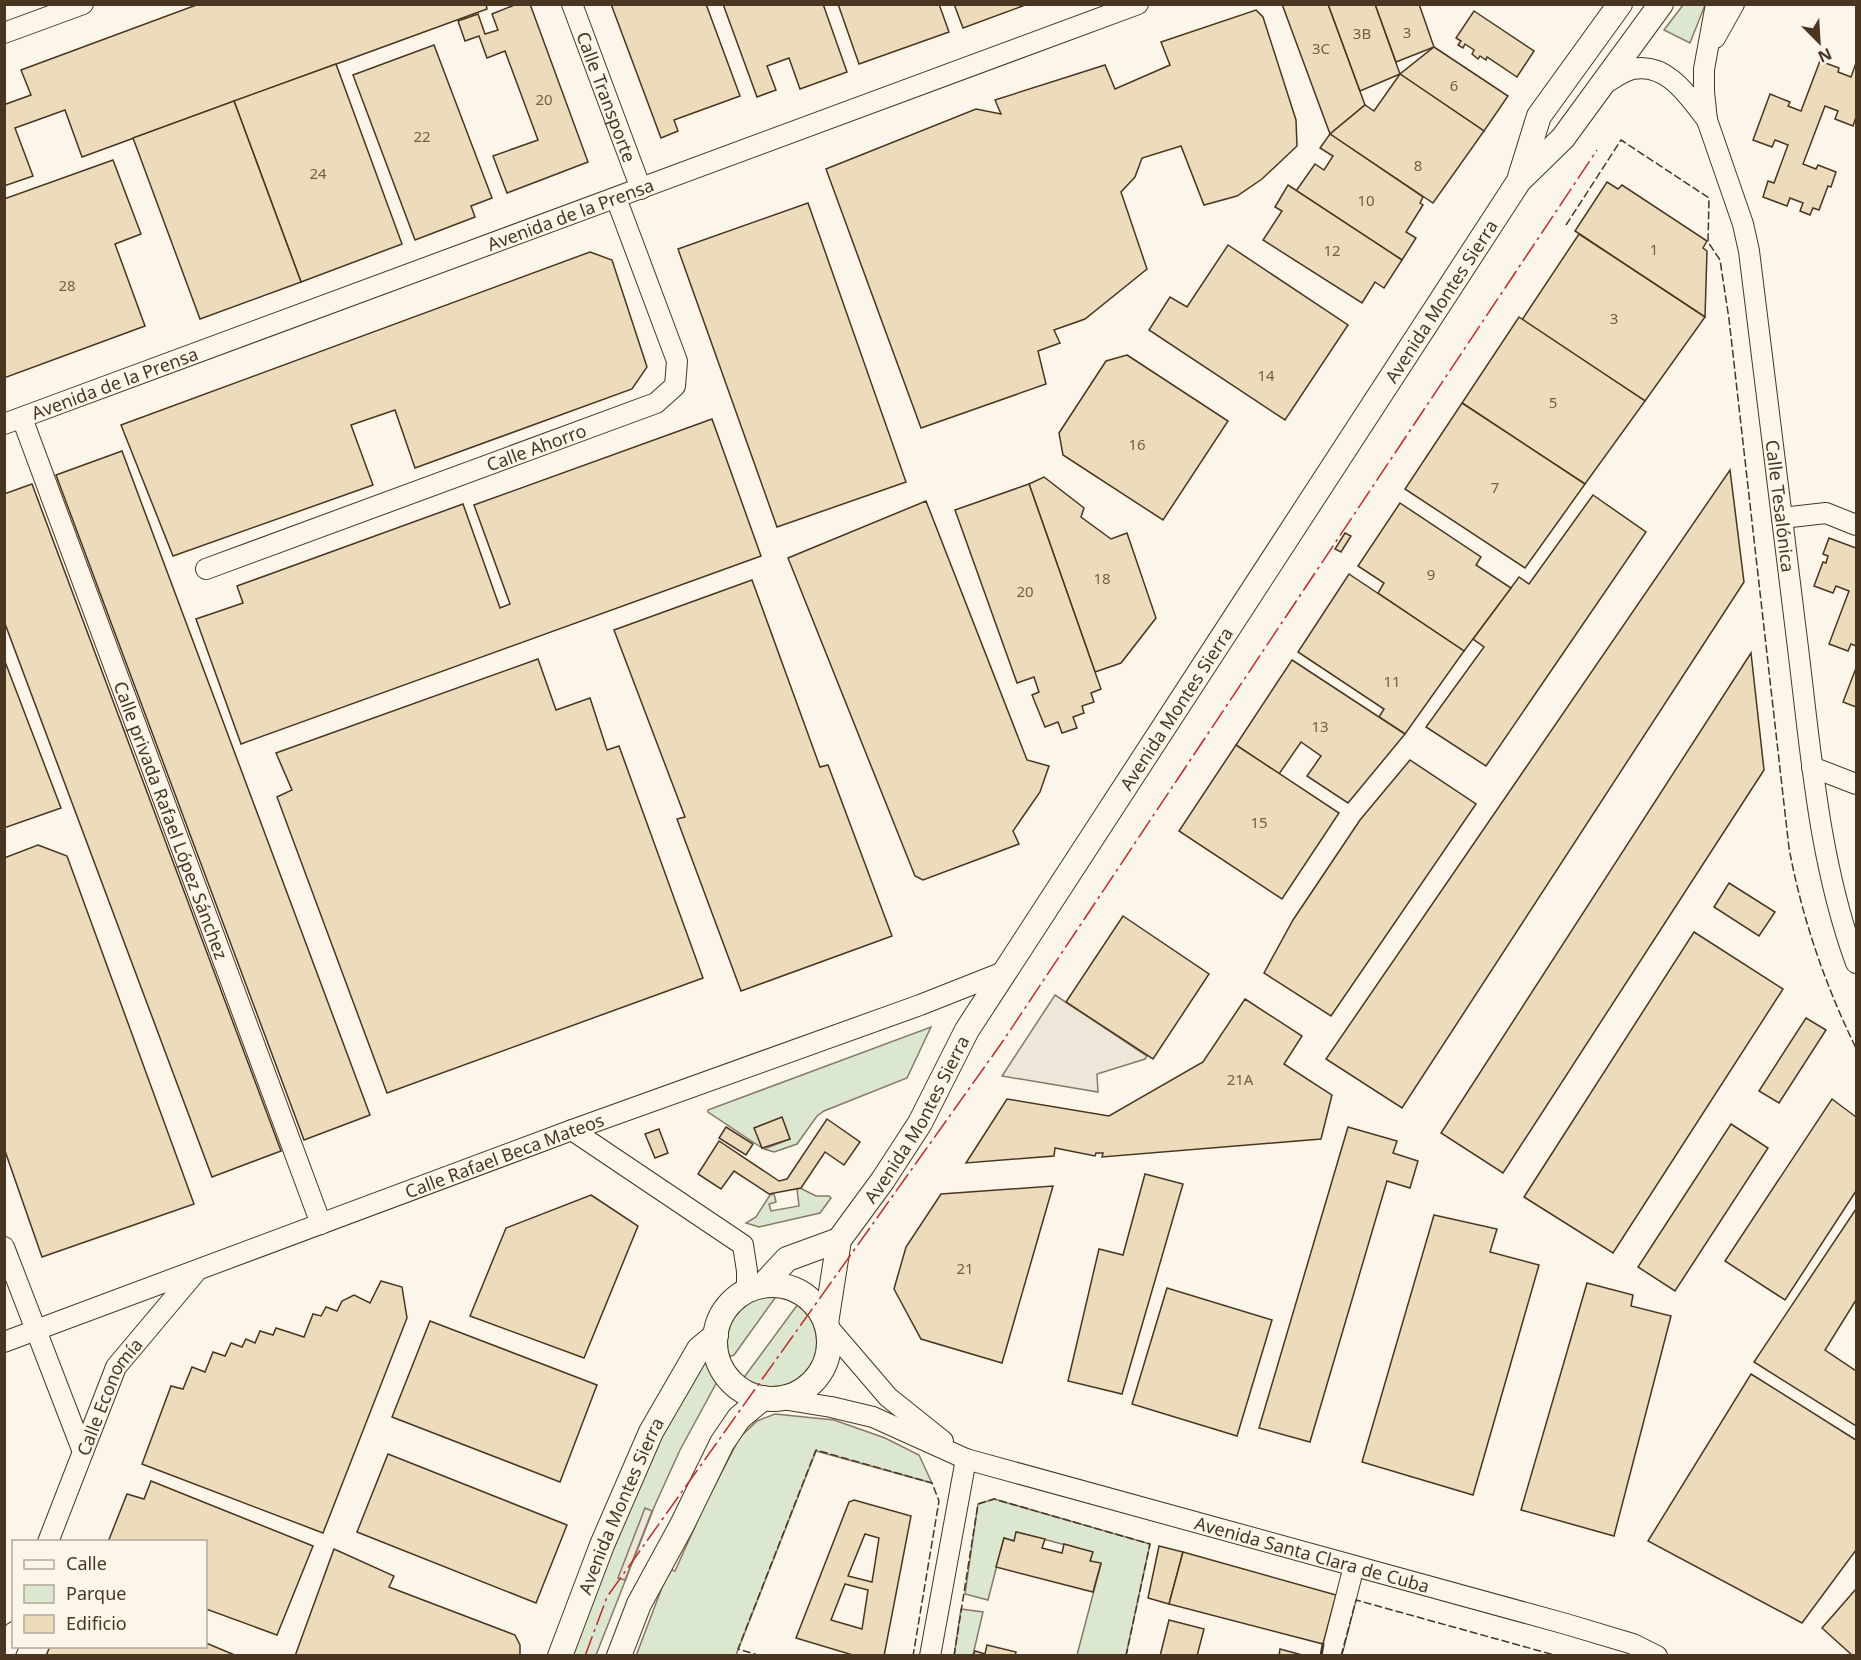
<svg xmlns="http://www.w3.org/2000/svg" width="1861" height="1660" viewBox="0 0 1861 1660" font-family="'Noto Sans',sans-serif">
<rect width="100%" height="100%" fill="#fbf6e9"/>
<!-- green -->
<g fill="#dce7d0" stroke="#887966" stroke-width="1.5">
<polygon points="1683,5 1705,5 1690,43 1664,30"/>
<polygon points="931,1027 907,1078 824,1111 817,1116 797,1144 774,1152 764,1149 790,1139 782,1118 755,1128 762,1148 708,1112 708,1110"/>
<polygon points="800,1188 816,1196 829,1196 831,1198 820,1213 759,1227 746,1223 756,1217 770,1195 774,1194 776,1202 769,1204 771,1211 799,1206 797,1189"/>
<path d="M773,1295L775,1298L734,1355L728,1357C723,1322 736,1299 773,1295Z"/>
<path d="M798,1304C846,1334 802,1412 745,1379V1376Z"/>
<polygon points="707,1357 718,1380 680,1450 655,1505 596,1655 568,1656 640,1473"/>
<polygon points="775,1414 834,1420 885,1438 919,1455 932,1483 816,1451 736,1655 636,1656 669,1569 675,1571 706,1502 740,1437 757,1421"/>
<polygon points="994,1499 1150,1544 1126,1655 1077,1655 1101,1564 1090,1561 1092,1552 1017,1532 1014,1541 1004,1538 988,1600 965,1594 978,1504"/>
<polygon points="961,1609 983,1612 973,1655 954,1656"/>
</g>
<!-- parking -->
<g fill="#ede7d9" stroke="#887966" stroke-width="1.5">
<polygon points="1055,995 1147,1056 1145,1059 1097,1074 1098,1092 1002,1076"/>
<polygon points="645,1508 652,1511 625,1580 618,1578"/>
</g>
<!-- building -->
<g fill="#ecdcbc" stroke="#4a3520" stroke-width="1.5" fill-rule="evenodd">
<polygon points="199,4 486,4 487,9 82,157 65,110 15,128 33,176 4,186 4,100 6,104 31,95 21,70"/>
<polygon points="517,4 530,4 588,162 507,193 493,156 538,140 505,51 487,58 479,36 465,41 458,21 478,14 485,34 498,30 492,14"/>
<polygon points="611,4 706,4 740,96 674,120 678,131 661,138"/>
<polygon points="723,4 823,4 847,72 800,89 789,58 767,66 776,90 757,97"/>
<polygon points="838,4 939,4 949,32 859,64"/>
<polygon points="954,4 1028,4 963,28"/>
<polygon points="1282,4 1328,4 1365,105 1330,134"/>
<polygon points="1328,4 1375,4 1400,74 1360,91"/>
<polygon points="1375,4 1419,4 1434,47 1396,62"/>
<polygon points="1256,10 1263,17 1296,120 1297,146 1262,179 1237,196 1204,205 1181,146 1142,158 1135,177 1121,192 1147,269 1085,319 1054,330 1060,343 1038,351 1046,384 921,428 826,169 976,109 1001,114 995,100 1105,65 1115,89 1170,65 1161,42"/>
<polygon points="1474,11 1534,51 1517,77 1487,57 1486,60 1480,56 1478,59 1472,54 1474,50 1465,44 1463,48 1458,45 1461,41 1456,38"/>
<polygon points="434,45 492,198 471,206 475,217 415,240 353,75"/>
<polygon points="1434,47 1508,96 1484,131 1400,74"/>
<polygon points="1820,61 1839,68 1838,72 1851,77 1856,63 1856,117 1853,126 1835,119 1838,111 1825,106 1803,164 1816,169 1818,165 1836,172 1831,187 1828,186 1819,210 1813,208 1810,215 1800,211 1803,203 1790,198 1787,206 1763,197 1768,181 1774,183 1788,145 1775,140 1772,147 1753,140 1770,94 1790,102 1788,106 1801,111"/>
<polygon points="336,64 402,244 301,282 234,101"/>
<polygon points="1400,74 1484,131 1433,203 1330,134 1365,105 1374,111"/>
<polygon points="234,101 301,282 200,319 133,138"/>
<polygon points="1330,134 1423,197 1420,203 1423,205 1406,232 1416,238 1402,260 1296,191 1315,164 1324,170 1333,156 1320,148"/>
<polygon points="113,160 141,234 115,244 145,326 4,378 4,199"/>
<polygon points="1607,182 1618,189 1622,185 1707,241 1703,248 1707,251 1705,317 1575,231"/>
<polygon points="1288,185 1402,260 1384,288 1375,282 1362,303 1263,240 1282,211 1275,207"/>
<polygon points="808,203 906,482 777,527 678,249"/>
<polygon points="1579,234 1705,317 1645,401 1522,320"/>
<polygon points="1228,245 1348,325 1285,420 1149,330 1170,297 1187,307"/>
<polygon points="590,252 612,260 647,367 632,389 415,468 395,410 351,425 373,485 173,556 121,425"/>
<polygon points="1519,317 1645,401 1585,484 1462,403"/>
<polygon points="1127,355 1228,421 1163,520 1063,455 1059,433 1106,361"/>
<polygon points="1462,403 1585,484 1525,568 1405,489"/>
<polygon points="712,419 761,556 241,744 196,619 243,603 237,586 463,504 500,608 510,604 474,505"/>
<polygon points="122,451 370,1115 304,1140 56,475"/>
<polygon points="1730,470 1744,582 1402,1108 1326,1059"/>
<polygon points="1044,477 1084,508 1081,517 1111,539 1127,533 1156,618 1121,663 1095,672 1029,484"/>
<polygon points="32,484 281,1151 212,1177 4,621 4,494"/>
<polygon points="1029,484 1101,689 1091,693 1094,702 1082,706 1084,713 1073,717 1077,728 1062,733 1058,722 1045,727 1032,695 1039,692 1034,677 1017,683 955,510"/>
<polygon points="1593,495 1646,532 1486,766 1426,727 1484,647 1473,639 1519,577 1529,584"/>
<polygon points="926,501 1027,760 1049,766 1040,792 1013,831 1019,844 923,880 915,876 788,558"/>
<polygon points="1400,503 1481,557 1476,565 1511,588 1464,651 1378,593 1384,583 1358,566"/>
<polygon points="1345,533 1351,536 1341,552 1335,549"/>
<polygon points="1829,538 1856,548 1856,646 1851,644 1848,651 1829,644 1849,591 1836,586 1833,593 1814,586 1823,562 1826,563 1828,556 1823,554"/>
<polygon points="1349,574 1464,651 1405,734 1379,717 1384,709 1298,652"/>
<polygon points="752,580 820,767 828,765 892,936 741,991 677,819 685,817 614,630"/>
<polygon points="1751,653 1764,770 1503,1173 1441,1133"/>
<polygon points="4,659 61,808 4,828"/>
<polygon points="538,659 556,710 590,698 607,750 619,746 703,978 387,1093 277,797 292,790 276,753"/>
<polygon points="1292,660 1405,734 1348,803 1307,776 1321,756 1301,742 1279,774 1236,745"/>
<polygon points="1856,668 1856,707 1843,702"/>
<polygon points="1236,745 1339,813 1282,899 1179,831"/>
<polygon points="1410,760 1476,804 1331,1016 1264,973 1293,920 1360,820"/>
<polygon points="38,845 67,856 194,1204 42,1257 4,1148 4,858"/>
<polygon points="1729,883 1775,912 1759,936 1714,907"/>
<polygon points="1123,916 1209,974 1153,1059 1066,1002"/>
<polygon points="1694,932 1783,989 1613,1253 1524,1197"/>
<polygon points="1245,999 1302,1036 1284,1064 1332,1095 1321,1139 1102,1157 1103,1153 1096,1153 1095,1156 1055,1148 1054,1156 966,1163 1007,1099 1109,1116 1203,1062"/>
<polygon points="1806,1018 1826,1030 1779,1103 1759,1091"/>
<polygon points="1832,1099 1856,1117 1856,1191 1785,1300 1725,1261"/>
<polygon points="782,1117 790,1139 762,1148 754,1128"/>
<polygon points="827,1119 860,1142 844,1165 825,1152 801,1188 769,1194 734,1171 721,1189 698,1174 719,1141 779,1181 787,1179"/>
<polygon points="1731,1124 1768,1148 1675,1291 1638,1267"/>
<polygon points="726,1127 753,1144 746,1155 719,1138"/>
<polygon points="1348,1127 1397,1141 1393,1153 1418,1161 1410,1188 1387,1181 1310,1442 1259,1428"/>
<polygon points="659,1129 668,1153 655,1158 645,1134"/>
<polygon points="1145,1174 1183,1184 1122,1394 1068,1381 1099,1249 1123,1255"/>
<polygon points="1053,1186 1002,1363 921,1339 894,1289 906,1247 941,1194"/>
<polygon points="591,1195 638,1226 584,1358 470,1316 506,1228"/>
<polygon points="1856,1209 1856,1300 1825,1350 1856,1371 1856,1426 1754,1362"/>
<polygon points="1434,1215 1497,1229 1490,1252 1539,1265 1473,1495 1362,1462"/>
<polygon points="381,1281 402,1287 407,1318 323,1533 142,1464 171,1386 183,1389 192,1367 205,1372 213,1352 225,1356 231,1343 242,1347 246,1339 255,1343 260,1331 273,1335 276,1328 304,1337 313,1314 321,1316 326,1307 337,1311 342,1301 354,1295 370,1303"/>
<polygon points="1587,1283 1633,1295 1631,1306 1671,1316 1614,1536 1521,1510"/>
<polygon points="1167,1288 1272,1320 1237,1436 1132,1404"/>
<polygon points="430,1321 597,1385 560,1482 392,1417"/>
<polygon points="1751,1374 1856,1440 1856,1550 1802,1623 1648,1541"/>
<polygon points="388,1454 567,1525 536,1603 357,1532"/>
<polygon points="151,1481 313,1546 277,1635 206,1609 206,1542 108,1542 127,1494 144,1499"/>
<path d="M854,1500L911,1516L884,1656H856L796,1638L849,1502ZM865,1534L879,1538L872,1582L848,1576ZM845,1584L868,1590L862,1629L831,1620Z"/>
<polygon points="1016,1532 1045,1539 1042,1548 1062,1553 1064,1544 1093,1552 1090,1561 1101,1563 1093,1592 996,1567 1004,1538 1014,1541"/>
<polygon points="1159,1546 1183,1552 1169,1604 1148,1598"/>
<polygon points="334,1549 394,1576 389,1587 515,1635 520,1645 520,1656 295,1656"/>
<polygon points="1183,1552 1336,1595 1323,1644 1169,1604"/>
<polygon points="1856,1589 1856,1656 1853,1656 1822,1628"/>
<polygon points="1169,1620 1204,1629 1197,1656 1160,1656"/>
<polygon points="206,1643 237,1656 46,1656 50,1646 206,1646"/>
<polygon points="987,1645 1016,1652 1015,1656 973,1656 975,1651 985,1654"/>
<polygon points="1280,1649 1306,1656 1279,1656"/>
</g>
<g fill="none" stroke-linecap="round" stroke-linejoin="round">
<!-- minor casing -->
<g stroke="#4a3520" stroke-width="22">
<g id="minor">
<path id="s1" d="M572,4L641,189"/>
<path id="s2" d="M1716,4L1704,69V92L1707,120L1743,224L1749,251C1765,383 1782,515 1798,648C1811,754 1819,862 1856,963"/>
<polyline points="4,33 83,4"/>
<polyline points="1715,38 1734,4"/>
<path d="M1604,84C1613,79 1623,71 1633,69C1667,62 1689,97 1707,120"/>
<path id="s3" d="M22,418L321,1224"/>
<path id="s4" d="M4,424L1138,4"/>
<polyline points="1782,518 1826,513 1856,525"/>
<path id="s5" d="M206,569L656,403L675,386L677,361L616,198"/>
<polyline points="1812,767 1856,784"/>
<polyline points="572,1130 743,1245 747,1271 747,1291"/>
<polyline points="4,1247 83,1452"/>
<polyline points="828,1327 888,1397 943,1441"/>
<path id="s6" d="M4,1342L572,1130L920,1005L1006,971"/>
<path id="s7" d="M776,1398L831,1407L873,1417L966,1459L1566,1624L1633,1644L1657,1656"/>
<path id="s8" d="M48,1542L116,1367L195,1273"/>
<polyline points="4,1655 14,1632"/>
<polyline points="930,1656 966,1459"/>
<polyline points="1331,1656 1354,1566"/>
</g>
</g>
<!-- major casing -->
<g stroke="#4a3520" stroke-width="26">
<g id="major">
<polyline points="1520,177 1539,116 1620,4"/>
<circle cx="772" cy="1342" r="57"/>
<polyline points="762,1286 787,1259 839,1240"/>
<path id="s9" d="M826,1323L839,1240L883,1180L920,1123L967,1030L1519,181L1563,138L1661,4"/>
<path id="s10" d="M560,1656L602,1545L651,1432L699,1349L716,1335"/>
<polyline points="619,1656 639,1604 682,1525 722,1443 739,1418 763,1398"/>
</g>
</g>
<!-- minor -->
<use href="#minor" stroke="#fbf6e9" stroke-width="20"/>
<!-- major -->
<use href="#major" stroke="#fbf6e9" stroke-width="24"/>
<!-- fence -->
<g stroke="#4a3520" stroke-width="1.5" stroke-dasharray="8 3" stroke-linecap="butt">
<path d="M1566,225L1621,140L1709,198L1708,242L1720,260L1729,319L1789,848C1802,918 1825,985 1856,1048"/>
<polyline points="761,1656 738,1649 816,1450 932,1483 939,1501 913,1656"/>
<polyline points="954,1656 978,1504 994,1499 1150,1544 1126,1656"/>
<polyline points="1341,1656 1356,1600 1558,1656"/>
</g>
<!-- wall -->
<polyline stroke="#4a3520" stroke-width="3" points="1321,1656 1323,1644"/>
<!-- power -->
<polyline stroke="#c62828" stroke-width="1.5" stroke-dasharray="21 4.5 3 4.5" stroke-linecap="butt" points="585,1656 607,1597 1003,1041 1597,150"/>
</g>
<g text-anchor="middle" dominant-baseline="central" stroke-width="4.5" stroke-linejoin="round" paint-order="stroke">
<!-- number labels -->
<g font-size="15" fill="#725f47">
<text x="1407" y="32">3</text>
<text x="1362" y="33">3B</text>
<text x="1321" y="48">3C</text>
<text x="1454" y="85">6</text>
<text x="544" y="99">20</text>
<text x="422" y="136">22</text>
<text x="1418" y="165">8</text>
<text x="318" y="173">24</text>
<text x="1366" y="200">10</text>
<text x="1654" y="249">1</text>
<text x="1332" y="250">12</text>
<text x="67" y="285">28</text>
<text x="1614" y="318">3</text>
<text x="1266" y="375">14</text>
<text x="1553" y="402">5</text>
<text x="1137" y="444">16</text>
<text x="1495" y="487">7</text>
<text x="1431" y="574">9</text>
<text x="1102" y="578">18</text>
<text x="1025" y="591">20</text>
<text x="1392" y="681">11</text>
<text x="1320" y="726">13</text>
<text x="1259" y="822">15</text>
<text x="1240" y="1079">21A</text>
<text x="965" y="1268">21</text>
</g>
<!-- street labels -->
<g font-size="18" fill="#4a3520" stroke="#fbf6e9">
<text stroke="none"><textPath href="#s1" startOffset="99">Calle Transporte</textPath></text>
<text stroke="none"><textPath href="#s4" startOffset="604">Avenida de la Prensa</textPath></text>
<text stroke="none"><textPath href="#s9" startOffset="1200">Avenida Montes Sierra</textPath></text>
<text stroke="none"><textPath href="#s4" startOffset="118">Avenida de la Prensa</textPath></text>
<text stroke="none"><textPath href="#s5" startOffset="352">Calle Ahorro</textPath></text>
<text stroke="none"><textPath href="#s2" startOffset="512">Calle Tesalónica</textPath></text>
<text stroke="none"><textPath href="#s9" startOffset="714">Avenida Montes Sierra</textPath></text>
<text stroke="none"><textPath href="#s3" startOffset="429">Calle privada Rafael López Sánchez</textPath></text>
<text stroke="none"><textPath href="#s9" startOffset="228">Avenida Montes Sierra</textPath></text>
<text stroke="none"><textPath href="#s6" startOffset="534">Calle Rafael Beca Mateos</textPath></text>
<text stroke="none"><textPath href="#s8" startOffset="158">Calle Economía</textPath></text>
<text stroke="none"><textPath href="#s10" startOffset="162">Avenida Montes Sierra</textPath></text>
<text stroke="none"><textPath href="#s7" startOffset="560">Avenida Santa Clara de Cuba</textPath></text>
</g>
</g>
<!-- border -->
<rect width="1861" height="1660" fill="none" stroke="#4a3520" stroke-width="12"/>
<!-- legend -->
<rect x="12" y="1540" width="195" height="108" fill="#fbf6e9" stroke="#b4a999" stroke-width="1.5"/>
<rect x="24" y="1560" width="30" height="9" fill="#fbf6e9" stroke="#b4a999" stroke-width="1.5"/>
<text x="66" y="1570" font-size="18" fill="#4a3520">Calle</text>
<rect x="24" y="1585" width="30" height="18" fill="#dce7d0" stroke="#b4a999" stroke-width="1.5"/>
<text x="66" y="1600" font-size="18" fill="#4a3520">Parque</text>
<rect x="24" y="1615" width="30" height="18" fill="#ecdcbc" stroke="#b4a999" stroke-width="1.5"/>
<text x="66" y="1630" font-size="18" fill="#4a3520">Edificio</text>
<!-- north arrow -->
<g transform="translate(1819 42) rotate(156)" stroke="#fbf6e9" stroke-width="4.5" paint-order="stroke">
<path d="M0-4.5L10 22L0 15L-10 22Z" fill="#4a3520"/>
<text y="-9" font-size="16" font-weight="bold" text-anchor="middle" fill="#4a3520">N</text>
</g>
</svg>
